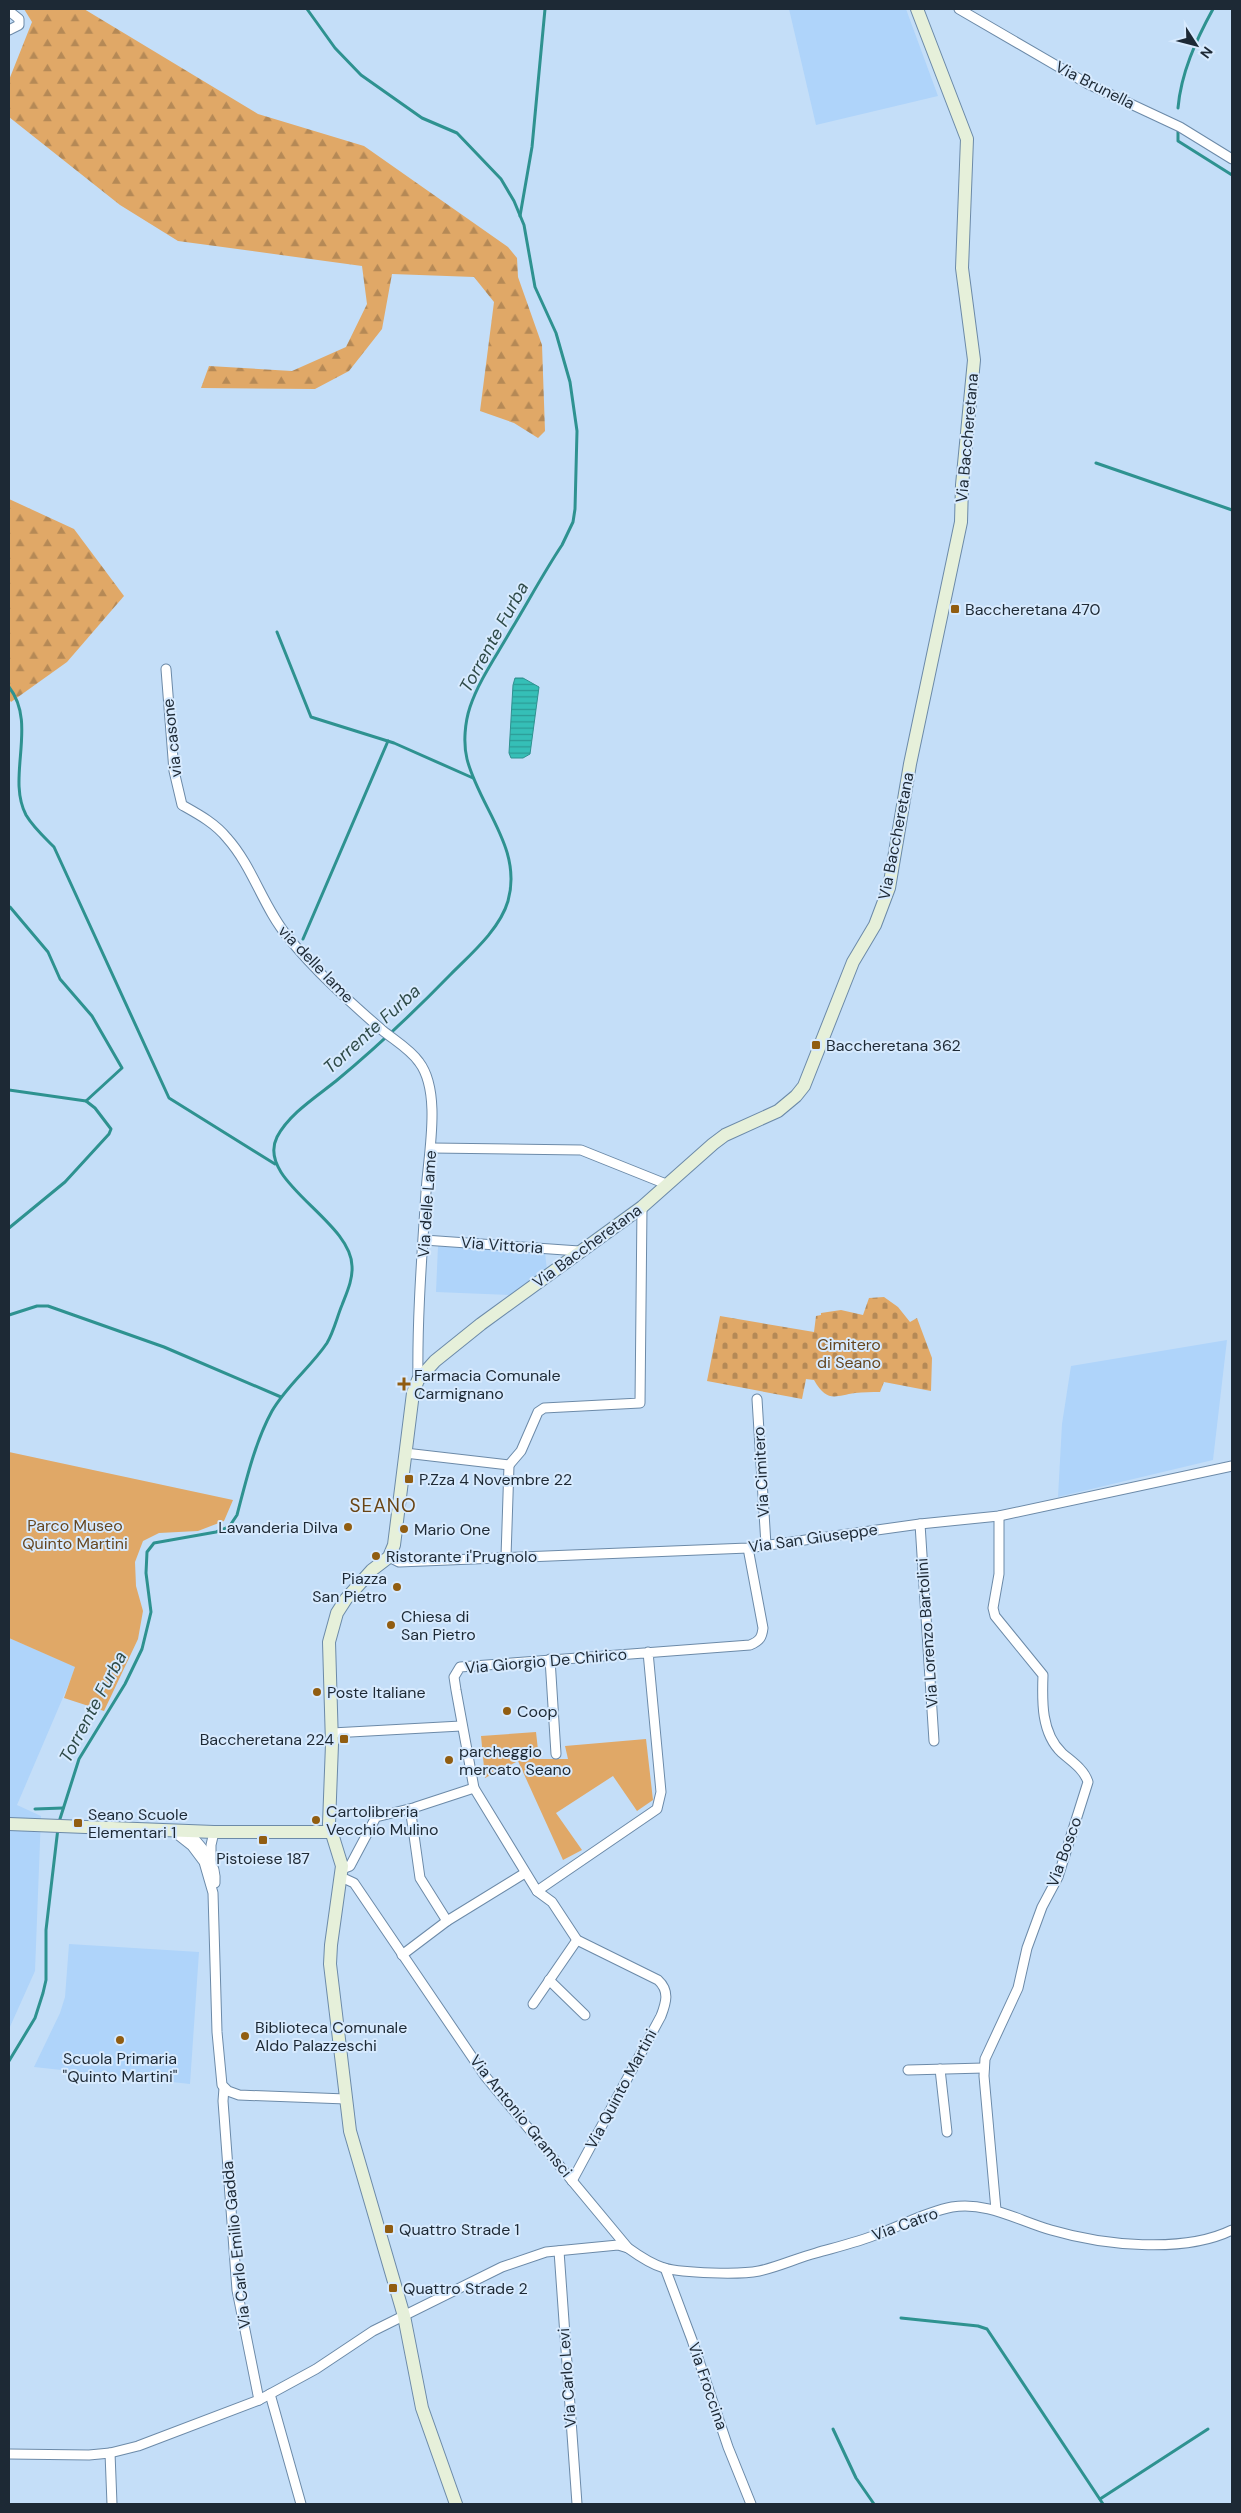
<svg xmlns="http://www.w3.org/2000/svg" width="1241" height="2513" viewBox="0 0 1241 2513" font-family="'DM Sans',sans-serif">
<defs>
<pattern id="forest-firs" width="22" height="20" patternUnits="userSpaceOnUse" patternTransform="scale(1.25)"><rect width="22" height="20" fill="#e0a867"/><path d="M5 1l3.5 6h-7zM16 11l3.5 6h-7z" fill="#b58956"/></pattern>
<pattern id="cemetery-stones" width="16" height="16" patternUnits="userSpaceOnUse" patternTransform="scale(1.25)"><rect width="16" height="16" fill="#e0a867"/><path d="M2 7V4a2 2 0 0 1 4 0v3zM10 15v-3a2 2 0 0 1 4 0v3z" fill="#b58956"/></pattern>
<pattern id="water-rules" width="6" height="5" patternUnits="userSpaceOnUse" patternTransform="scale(1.25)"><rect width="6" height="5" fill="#35bfb7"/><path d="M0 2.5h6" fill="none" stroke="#2c9b96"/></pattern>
</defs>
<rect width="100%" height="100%" fill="#c4def8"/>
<!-- built -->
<g fill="#afd4fa">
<polygon points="789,9 906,9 938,96 816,125"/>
<polygon points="438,1246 545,1253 547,1270 511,1295 436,1292"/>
<polygon points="1227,1340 1213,1460 1058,1497 1062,1424 1071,1366"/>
<polygon points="9,1638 76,1667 17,1805 41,1816 35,1971 9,2029"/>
<polygon points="69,1944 199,1952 190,2084 34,2067 60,2013 65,1997"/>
</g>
<!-- green -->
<g fill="#e0a867">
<polygon points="9,1452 233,1500 224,1521 198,1531 159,1533 143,1541 135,1562 136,1586 143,1611 138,1639 104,1711 64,1698 75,1667 9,1638"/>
<polygon points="536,1732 539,1759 568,1759 565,1746 646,1739 653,1800 637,1811 613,1776 556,1813 582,1850 563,1860 518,1761 485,1778 481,1736"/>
</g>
<!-- forest -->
<g fill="url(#forest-firs)">
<polygon points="24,9 84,9 258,114 364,146 508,247 517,258 518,277 542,345 545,431 538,438 514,423 480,411 494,302 474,277 392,274 382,329 349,371 315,389 201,388 209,366 292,371 346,347 367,304 362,266 178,241 120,205 9,117 9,80 32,22"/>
<polygon points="9,499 74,529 124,596 67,662 11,702 9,699"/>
</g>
<!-- cemetery -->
<path fill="url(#cemetery-stones)" d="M884,1297L898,1307L910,1322L917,1318L932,1358L931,1391L884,1382L880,1392C872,1392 863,1392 855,1393C835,1396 827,1403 814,1380L806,1379L802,1399L707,1381L720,1316L814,1332L816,1316L821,1315V1313L841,1310L863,1315L869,1298Z"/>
<!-- water -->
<polygon fill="url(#water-rules)" stroke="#2e9290" points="515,678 523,678 539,687 530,754 523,758 511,758 509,753 513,685"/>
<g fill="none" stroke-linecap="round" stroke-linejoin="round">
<!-- stream -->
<g stroke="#2e9290" stroke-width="3">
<path d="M1178,108C1181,73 1196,40 1213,9"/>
<polyline points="1178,129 1178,141 1232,175"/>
<polyline points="520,216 532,147 545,9"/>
<polyline points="1096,463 1232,510"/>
<polyline points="277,632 311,717 394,743 473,778"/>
<path d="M9,687C38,724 6,777 26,815C33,827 44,837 54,847L169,1098L275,1164"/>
<polyline points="10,907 48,952 60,979 92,1016 122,1068 86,1101"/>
<polyline points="303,939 388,741"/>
<polyline points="9,1090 86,1101 95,1108 111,1129 109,1134 65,1182 9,1228"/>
<polyline points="9,1315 37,1306 48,1306 164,1347 281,1397"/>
<polyline points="35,1809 63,1808"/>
<path d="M59,1822L79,1759L125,1684L142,1649L151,1612L146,1573L147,1552L154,1543L216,1532L229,1527L237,1515C246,1481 255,1442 272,1411C287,1385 311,1367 327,1343C334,1331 337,1317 342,1305C347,1292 353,1279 352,1266C351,1220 255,1181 277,1137C289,1114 316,1097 336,1081C377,1047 414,1012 451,974C471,954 500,929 508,901C523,848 479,807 467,759C463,743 465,722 470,707C479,680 497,655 511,630C528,602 544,572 562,545L573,522L575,509L577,431L570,382L556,333L535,287L524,225L514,201L501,179L457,133L422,118L361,75L335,48L307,9"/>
<polyline points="9,2061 35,2018 43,1993 46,1980 46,1930 58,1828"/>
<polyline points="901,2318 978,2326 987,2329 1103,2504"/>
<polyline points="833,2429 856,2478 874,2504"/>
<polyline points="1100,2499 1208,2429"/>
</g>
<!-- street casing -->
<g stroke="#6c8aa8" stroke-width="11">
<g id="street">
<polyline points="959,9 1088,84 1180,127 1232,159"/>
<polyline points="9,11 19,19 19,25 9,30"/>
<path d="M166,669L174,771L182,805C198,814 215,823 227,838C253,867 263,907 288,937C315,971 349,1001 382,1030C394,1040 410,1049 419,1062C442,1092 428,1156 426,1192C422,1254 417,1318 418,1380"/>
<polyline points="432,1148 581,1150 666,1184"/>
<polyline points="424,1240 579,1251"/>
<polyline points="757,1399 766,1545"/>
<polyline points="405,1453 509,1465 521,1451 538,1412 544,1408 640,1403 642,1207"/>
<polyline points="920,1524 934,1741"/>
<polyline points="389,1557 399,1562 748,1548 920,1524 999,1516 1232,1466"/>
<polyline points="506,1557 509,1465"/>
<path d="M648,1652L661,1792L657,1809L537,1891L474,1788L456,1690L454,1677L460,1667L750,1645C760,1641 762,1637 763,1628L748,1548"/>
<polyline points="550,1659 556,1754"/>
<polyline points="332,1733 461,1726"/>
<polyline points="173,1831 192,1846 204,1862 213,1893 217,2032 222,2085 228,2091 239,2095 346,2099"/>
<path d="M188,1832C202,1847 217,1862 215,1883"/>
<polyline points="211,1860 211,1845 214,1832"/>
<polyline points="342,1869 350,1866 376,1817 413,1808"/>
<path d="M341,1877L354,1883L485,2076L628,2248C639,2256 651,2264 664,2268C684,2273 739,2275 759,2271C778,2267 797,2258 816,2253C837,2247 858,2242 878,2234C903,2225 926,2212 952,2207C987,2201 1019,2221 1051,2230C1102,2245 1183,2254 1232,2230"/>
<path d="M537,1891L552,1902L577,1940L658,1980C670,1991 666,2003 661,2016L572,2181"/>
<polyline points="447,1921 420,1878 411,1814 416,1807 474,1788"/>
<polyline points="402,1955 447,1921 525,1873"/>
<polyline points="549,1980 585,2015"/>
<polyline points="533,2004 577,1940"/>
<polyline points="940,2069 947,2132"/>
<polyline points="908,2070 984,2068"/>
<polyline points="224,2088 223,2101 237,2290 259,2400"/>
<path d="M996,2210L984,2076L985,2059L1018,1988L1027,1948L1042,1907L1058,1877L1088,1782C1084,1769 1071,1761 1062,1753C1041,1733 1042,1701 1043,1675L995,1616L993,1608L999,1574V1516"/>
<polyline points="559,2251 577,2504"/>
<polyline points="665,2268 692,2340 728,2447 751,2504"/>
<polyline points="270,2394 301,2504"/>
<polyline points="110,2453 112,2504"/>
<polyline points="9,2454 89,2455 110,2453 138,2446 259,2400 316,2369 373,2331 502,2267 546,2252 618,2245 628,2248"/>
</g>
</g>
<!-- secondary casing -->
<g stroke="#6c8aa8" stroke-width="14">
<g id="secondary">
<polyline points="9,1824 214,1832 330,1832"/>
<polyline points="456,2504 422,2408 404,2316 350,2131 330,1964 331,1945 342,1866 329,1824 332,1744 329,1642 337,1613 346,1599 372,1570 389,1557 394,1545 413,1393 418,1380 435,1361 481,1324 642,1207 713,1144 725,1135 778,1111 796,1096 804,1086 853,962 875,925 889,888 910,764 961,522 962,485 974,360 962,268 967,139 917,9"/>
</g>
</g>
<!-- street -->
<use href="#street" stroke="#fff" stroke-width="9"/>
<!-- secondary -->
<use href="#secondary" stroke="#e6f0da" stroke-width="12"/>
</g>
<!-- markers -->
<g fill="#915d11" stroke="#d7eafe" stroke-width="2">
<rect x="950" y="604" width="10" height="10" rx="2.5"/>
<rect x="811" y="1040" width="10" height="10" rx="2.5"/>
<path d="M401.5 1376.5h5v5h5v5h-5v5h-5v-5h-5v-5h5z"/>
<rect x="404" y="1474" width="10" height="10" rx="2.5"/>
<circle cx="348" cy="1527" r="5"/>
<circle cx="404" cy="1529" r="5"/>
<circle cx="376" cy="1556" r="5"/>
<circle cx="397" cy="1587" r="5"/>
<circle cx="391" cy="1625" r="5"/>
<circle cx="317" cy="1692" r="5"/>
<circle cx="507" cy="1711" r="5"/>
<rect x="339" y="1734" width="10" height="10" rx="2.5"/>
<circle cx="449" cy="1760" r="5"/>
<circle cx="316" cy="1820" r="5"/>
<rect x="73" y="1818" width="10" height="10" rx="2.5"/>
<rect x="258" y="1835" width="10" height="10" rx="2.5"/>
<circle cx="245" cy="2036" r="5"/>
<circle cx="120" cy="2040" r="5"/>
<rect x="384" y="2224" width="10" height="10" rx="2.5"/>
<rect x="388" y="2283" width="10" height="10" rx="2.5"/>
</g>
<g text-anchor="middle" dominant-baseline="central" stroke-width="4" stroke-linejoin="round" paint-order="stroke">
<!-- street labels -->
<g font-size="16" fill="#1d2935" stroke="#d7eafe">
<text transform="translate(1095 85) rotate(27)">Via Brunella</text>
<text transform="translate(967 438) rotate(-85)">Via Baccheretana</text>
<text transform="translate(172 738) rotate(-96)">via casone</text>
<text transform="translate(896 836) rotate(-79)">Via Baccheretana</text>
<text transform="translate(316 964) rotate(46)">via delle lame</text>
<text transform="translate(427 1204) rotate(-86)">Via delle Lame</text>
<text transform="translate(502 1245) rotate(4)">Via Vittoria</text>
<text transform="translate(587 1246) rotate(-36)">Via Baccheretana</text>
<text transform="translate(761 1472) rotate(-93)">Via Cimitero</text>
<text transform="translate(813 1538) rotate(-8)">Via San Giuseppe</text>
<text transform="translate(927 1633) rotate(-94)">Via Lorenzo Bartolini</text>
<text transform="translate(546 1661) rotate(-5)">Via Giorgio De Chirico</text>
<text transform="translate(1064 1852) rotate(-70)">Via Bosco</text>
<text transform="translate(621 2089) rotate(-62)">Via Quinto Martini</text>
<text transform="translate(521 2116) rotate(51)">Via Antonio Gramsci</text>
<text transform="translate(905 2224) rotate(-20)">Via Catro</text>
<text transform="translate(236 2245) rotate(-96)">Via Carlo Emilio Gadda</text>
<text transform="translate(567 2378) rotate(-94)">Via Carlo Levi</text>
<text transform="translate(708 2386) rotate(71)">Via Froccina</text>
</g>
<!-- poi labels -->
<g font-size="16" fill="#1d2935" stroke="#d7eafe" text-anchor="start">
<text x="965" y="609">Baccheretana 470</text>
<text x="826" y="1045">Baccheretana 362</text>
<text x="414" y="1375">Farmacia Comunale<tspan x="414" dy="18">Carmignano</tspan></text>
<text x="419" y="1479">P.Zza 4 Novembre 22</text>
<text x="338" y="1527" text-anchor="end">Lavanderia Dilva</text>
<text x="414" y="1529">Mario One</text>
<text x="386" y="1556">Ristorante i'Prugnolo</text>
<text x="387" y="1578" text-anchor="end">Piazza<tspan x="387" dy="18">San Pietro</tspan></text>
<text x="401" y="1616">Chiesa di<tspan x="401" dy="18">San Pietro</tspan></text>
<text x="327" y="1692">Poste Italiane</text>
<text x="517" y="1711">Coop</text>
<text x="334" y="1739" text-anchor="end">Baccheretana 224</text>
<text x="459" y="1751">parcheggio<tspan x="459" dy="18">mercato Seano</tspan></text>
<text x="326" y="1811">Cartolibreria<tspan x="326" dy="18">Vecchio Mulino</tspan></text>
<text x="88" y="1814">Seano Scuole<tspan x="88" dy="18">Elementari 1</tspan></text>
<text x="263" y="1858" text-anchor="middle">Pistoiese 187</text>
<text x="255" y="2027">Biblioteca Comunale<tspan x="255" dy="18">Aldo Palazzeschi</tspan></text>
<text x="120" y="2058" text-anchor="middle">Scuola Primaria<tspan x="120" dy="18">"Quinto Martini"</tspan></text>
<text x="399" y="2229">Quattro Strade 1</text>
<text x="403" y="2288">Quattro Strade 2</text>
</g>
<!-- park labels -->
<g font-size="16" fill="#66461f" stroke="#d7eafe">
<text x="849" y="1344">Cimitero<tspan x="849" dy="18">di Seano</tspan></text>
<text x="75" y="1525">Parco Museo<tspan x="75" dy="18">Quinto Martini</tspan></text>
</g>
<!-- water labels -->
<g font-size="18" font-style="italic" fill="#2f4b49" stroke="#d7eafe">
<text transform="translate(494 637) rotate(-61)">Torrente Furba</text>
<text transform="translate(372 1029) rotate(-42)">Torrente Furba</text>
<text transform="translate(93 1707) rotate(-62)">Torrente Furba</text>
</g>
<!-- quarter labels -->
<g font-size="19" letter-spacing="1" fill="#694414" stroke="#d7eafe">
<text x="383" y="1505">SEANO</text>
</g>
</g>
<!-- border -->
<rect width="1241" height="2513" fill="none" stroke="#1d2935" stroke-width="20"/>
<!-- north arrow -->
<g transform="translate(1196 45) rotate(126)" stroke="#d7eafe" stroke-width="4" paint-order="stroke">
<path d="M0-4L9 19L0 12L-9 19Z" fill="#1d2935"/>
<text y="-8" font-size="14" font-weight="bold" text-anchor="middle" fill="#1d2935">N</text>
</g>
</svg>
